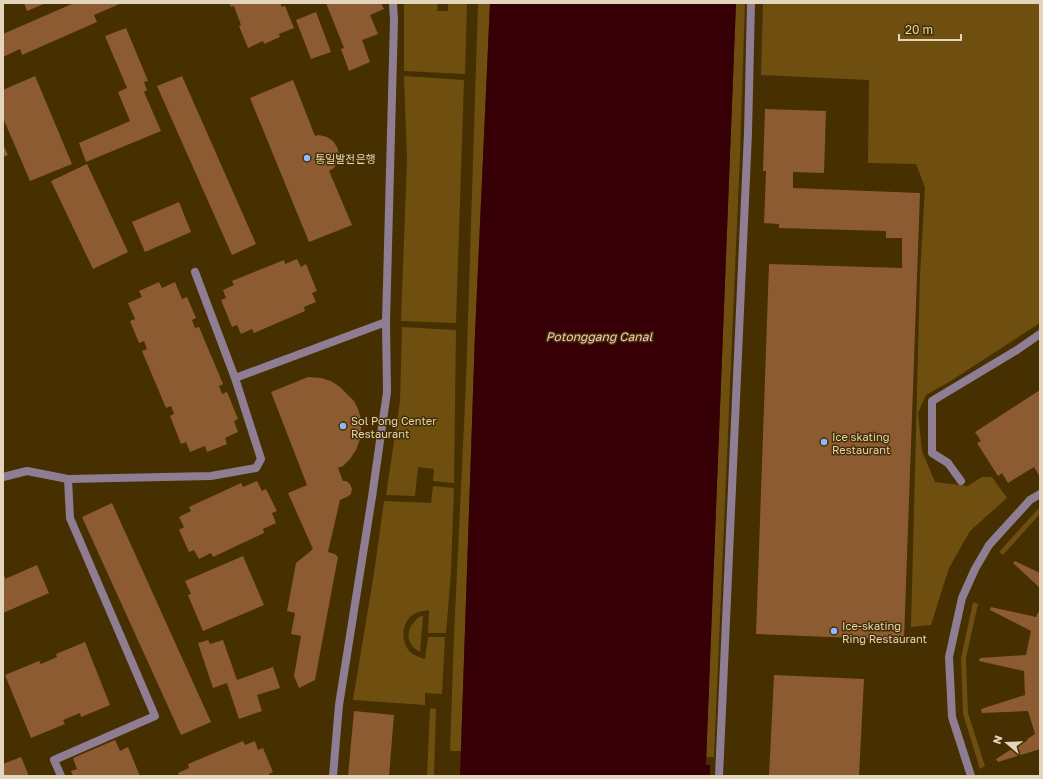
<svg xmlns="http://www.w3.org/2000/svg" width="1043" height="779" viewBox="0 0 1043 779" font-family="'Golos Text','Noto Sans KR',sans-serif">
<rect width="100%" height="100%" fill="#462f00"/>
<!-- green -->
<g fill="#6e4f0f">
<polygon points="404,3 438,3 437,11 448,11 448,3 467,3 465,74 404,71"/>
<polygon points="478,3 490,3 475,334 461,751 450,751 454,635 466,382"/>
<polygon points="736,3 745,3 740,154 714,757 706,757"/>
<polygon points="763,3 1040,3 1040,323 949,382 926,395 918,413 922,451 935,482 968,486 982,477 992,477 1007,498 970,531 949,568 931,625 911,627 920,274 925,187 916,164 868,163 869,80 761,75"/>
<polygon points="404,76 464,80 456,323 401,321 407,159"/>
<polygon points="402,327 456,330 454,483 433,481 434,469 418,467 415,496 386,495 400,401"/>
<path d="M433,486L454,488L451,572L446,633H428L429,610C424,611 419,611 414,614C401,622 400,642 411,653C416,656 420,658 425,659L428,637H445L442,694L425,693V705L353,700L374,573L384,501L431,503Z"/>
<polygon points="1040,508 1040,514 1003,555 999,552 1037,510"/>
<polygon points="973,602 978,604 966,658 968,713 985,766 980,769 963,714 961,658"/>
<path d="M421,616H423L420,652C403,643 406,625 421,616Z"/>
<polygon points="430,708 436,709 434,776 427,776"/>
</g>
<!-- water -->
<polygon fill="#360006" points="490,3 736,3 706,765 710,765 710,776 460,776 475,334"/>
<!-- building -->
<g fill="#8d5b31">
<polygon points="24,3 46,3 27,11"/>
<polygon points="74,3 122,3 94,15 97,22 22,55 20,49 3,57 3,34"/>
<polygon points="229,3 280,3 282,7 285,6 294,28 279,34 280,37 264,44 263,41 248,48 239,26 241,25 234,6 231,7"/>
<polygon points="326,3 381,3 384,9 370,15 378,34 362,40 370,62 349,71 341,49 344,48"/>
<polygon points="316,12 331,52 311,59 296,20"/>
<polygon points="126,28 148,81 144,82 147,90 144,92 161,131 86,162 79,143 130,121 118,92 127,88 105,36"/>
<polygon points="35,76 72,164 30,181 3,118 3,90"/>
<polygon points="182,76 256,244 232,255 157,86"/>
<polygon points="293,80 315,136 319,135 327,137 333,141 337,147 339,154 338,161 334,168 329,171 352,225 309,242 250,98"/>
<polygon points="765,109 826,111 824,173 793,172 793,188 920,193 904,640 756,634 769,264 902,268 902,238 886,238 886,231 779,228 779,224 764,223 766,171 763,171"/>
<polygon points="3,144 8,155 3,157"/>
<polygon points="87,164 128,252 93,269 51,181"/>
<polygon points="179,202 191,232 145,252 132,222"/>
<polygon points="297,259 301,267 306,264 317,291 312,293 316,302 304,307 305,311 254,333 252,329 241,334 237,325 232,327 221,300 226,298 223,290 234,285 232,281 284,260 285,264"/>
<polygon points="159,282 162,288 175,282 182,299 187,297 196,318 192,320 195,328 199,327 223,384 219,386 222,394 227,392 238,419 234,421 238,432 225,438 227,444 207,452 205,446 190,452 186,442 181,444 170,416 174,414 171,406 166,408 142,351 147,349 144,341 139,343 130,321 135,319 128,303 142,297 139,291"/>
<polygon points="308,377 321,378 331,381 340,387 354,401 358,409 361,419 361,429 360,439 356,450 350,459 343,466 338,468 343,481 346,481 350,484 352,489 351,494 347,497 340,500 328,552 335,554 338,557 315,680 299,688 294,676 301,636 291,634 295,613 287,611 296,563 313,549 288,493 307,485 271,392"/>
<polygon points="1040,390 1040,477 1034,467 1008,483 1002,473 998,476 977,443 981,441 975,432"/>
<polygon points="257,481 262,491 266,489 277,511 272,513 276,523 263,529 264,533 213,557 211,553 199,559 194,550 189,552 179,530 184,527 179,517 191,511 189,507 241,483 243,487"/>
<polygon points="112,503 211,722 181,735 82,517"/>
<polygon points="243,556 264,605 203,631 188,595 191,594 185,581"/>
<polygon points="1015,561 1040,573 1040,588 1013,563"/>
<polygon points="37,565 49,593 3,613 3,577 5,576 5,579"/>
<polygon points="991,607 1036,617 1040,609 1040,749 998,762 996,759 1035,734 1028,711 982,713 981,709 1025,695 1024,671 979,661 980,658 1026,655 1031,631 990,610"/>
<polygon points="208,640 210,644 223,640 237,680 273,667 280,688 257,695 262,711 239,719 227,683 213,688 198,643"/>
<polygon points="85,642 110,705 81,717 80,713 63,720 65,724 31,738 5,675 39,661 41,664 57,657 56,654"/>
<polygon points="774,675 864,679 859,776 769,776"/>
<polygon points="354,711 394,715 389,776 348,776"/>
<polygon points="115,740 120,751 128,747 140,776 73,776 71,771 77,769 73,758"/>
<polygon points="243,741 245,745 255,741 258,750 263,748 273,772 269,774 269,776 179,776 178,773 189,768 188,764"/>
<polygon points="21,757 29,776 3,776 3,764"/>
</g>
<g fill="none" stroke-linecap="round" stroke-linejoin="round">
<!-- lane -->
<g stroke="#8f7d93" stroke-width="8">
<polyline points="961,481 948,463 932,453 932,401 1017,350 1040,334"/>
<polyline points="971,776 952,717 949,657 962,598 975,569 989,545 1030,500 1040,494"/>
</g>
<!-- street -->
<g stroke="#8f7d93" stroke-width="8">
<polyline points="195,272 235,378"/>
<polyline points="3,477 27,471 68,479 211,476 256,468 261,459 235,378 386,322"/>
<polyline points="61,776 54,760 155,716 70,518 68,479"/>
<polyline points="333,776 339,705 372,497 387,392 386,322 394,20 393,3"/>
<polyline points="719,776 748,133 751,3"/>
</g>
</g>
<!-- markers -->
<g fill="#8eb9fd" stroke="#462f00" stroke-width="1.5">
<circle cx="307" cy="158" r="4"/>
<circle cx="343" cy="426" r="4"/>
<circle cx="824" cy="442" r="4"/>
<circle cx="834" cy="631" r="4"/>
</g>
<g text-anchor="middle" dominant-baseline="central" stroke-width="3" stroke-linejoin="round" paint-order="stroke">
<!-- poi labels -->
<g font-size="11" fill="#e2d4bd" stroke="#462f00" text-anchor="start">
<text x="315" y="158">통일발전은행</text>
<text x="351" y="420">Sol Pong Center<tspan x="351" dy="13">Restaurant</tspan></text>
<text x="832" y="436">Ice skating<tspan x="832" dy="13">Restaurant</tspan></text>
<text x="842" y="625">Ice-skating<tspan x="842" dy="13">Ring Restaurant</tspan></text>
</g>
<!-- water labels -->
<g font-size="12" font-style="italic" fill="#f2c9c8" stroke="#462f00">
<text x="599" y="336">Potonggang Canal</text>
</g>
</g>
<!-- border -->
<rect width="1043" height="779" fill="none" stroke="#e2d4bd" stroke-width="8"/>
<!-- north arrow -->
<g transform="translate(1007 743) rotate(289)" stroke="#462f00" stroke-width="3" paint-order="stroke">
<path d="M0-3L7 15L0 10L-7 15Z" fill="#e2d4bd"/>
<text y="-6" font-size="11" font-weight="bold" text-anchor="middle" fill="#e2d4bd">N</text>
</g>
<!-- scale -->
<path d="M899 34v6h62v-6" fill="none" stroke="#e2d4bd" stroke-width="2"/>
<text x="905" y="34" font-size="12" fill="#e2d4bd" stroke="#462f00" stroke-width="3" paint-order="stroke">20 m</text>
</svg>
